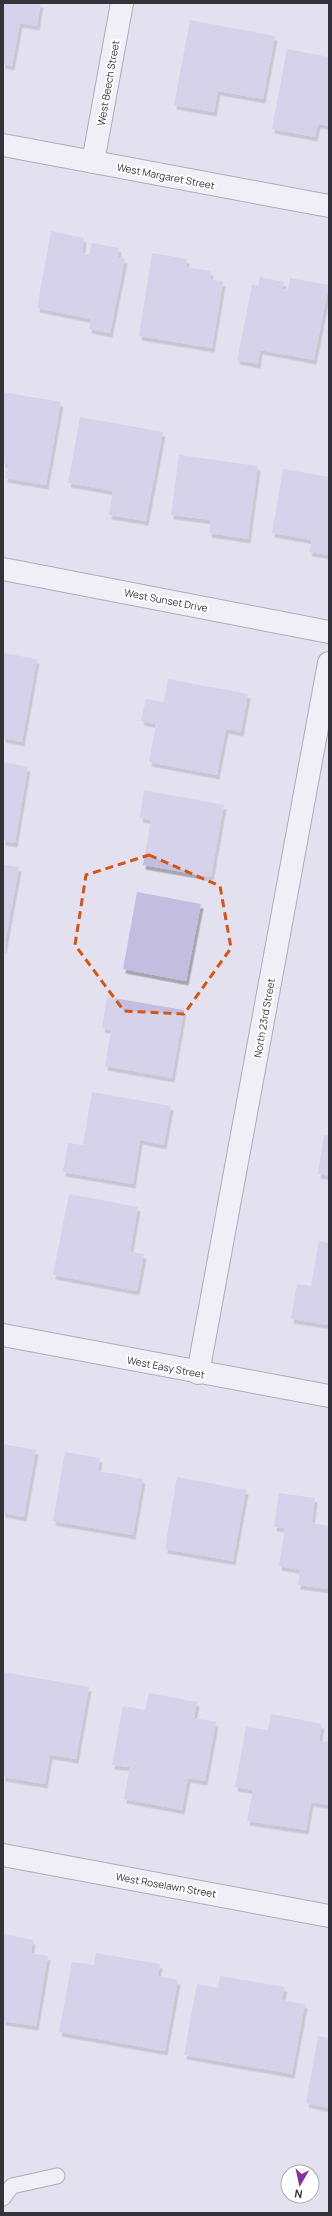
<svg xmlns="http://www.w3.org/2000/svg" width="332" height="2216" viewBox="0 0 332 2216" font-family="Manrope,sans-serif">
<defs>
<filter id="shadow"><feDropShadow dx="2.5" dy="4.5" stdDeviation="0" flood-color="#0004"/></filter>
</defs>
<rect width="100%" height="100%" fill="#e3e1f0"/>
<!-- building -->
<g fill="#c3bedf" filter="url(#shadow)">
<polygon points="3,3 41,3 37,26 20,23 12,66 3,64"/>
<polygon points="190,20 275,36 263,99 218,91 214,112 174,105"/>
<polygon points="287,49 329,57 329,126 318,124 315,137 272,129"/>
<polygon points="51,231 84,238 82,253 89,255 92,243 119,248 118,257 125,259 110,333 89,329 91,319 37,308"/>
<polygon points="152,253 187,259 186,267 211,271 210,279 223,282 212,348 139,336"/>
<polygon points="260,277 284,282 282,289 288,290 290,278 329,285 314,360 260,350 258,364 237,360 252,285 258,286"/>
<polygon points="3,392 61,402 46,485 5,478 8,464 3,463"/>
<polygon points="80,417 163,432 146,521 109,515 113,491 68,483"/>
<polygon points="179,455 258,466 248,539 209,533 211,520 171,515"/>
<polygon points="283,469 329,477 329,555 309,552 312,540 272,533"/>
<polygon points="3,653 37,659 22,742 3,738"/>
<polygon points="168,679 248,694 241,732 226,729 217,775 149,762 156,724 141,721 146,699 164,702"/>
<polygon points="3,762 28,767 15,843 3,841"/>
<polygon points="144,790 224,805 211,877 143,865 151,820 140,818"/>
<polygon points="3,865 19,867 4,949 3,949"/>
<polygon points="137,892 201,904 186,981 123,969"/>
<polygon points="107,997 184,1010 172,1078 105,1066 111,1030 102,1028"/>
<polygon points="92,1092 171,1106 164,1145 140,1140 133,1184 63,1172 68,1143 83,1145"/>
<polygon points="324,1135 329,1136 329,1176 318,1174"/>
<polygon points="69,1194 138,1207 130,1252 144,1254 137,1291 53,1275"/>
<polygon points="319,1241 329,1243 329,1325 291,1319 297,1284 311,1286"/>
<polygon points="3,1444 36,1450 24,1517 3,1513"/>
<polygon points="65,1452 100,1458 98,1471 143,1479 133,1535 53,1521"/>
<polygon points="177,1477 246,1490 233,1561 165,1549"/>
<polygon points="279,1493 315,1498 312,1523 329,1526 329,1589 298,1585 300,1570 279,1566 285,1528 274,1527"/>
<polygon points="3,1672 89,1687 76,1759 50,1755 45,1784 3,1777"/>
<polygon points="149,1693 197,1702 194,1718 216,1722 205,1781 188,1778 182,1810 124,1799 130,1767 112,1765 123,1706 145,1710"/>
<polygon points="271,1714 322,1724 319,1741 329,1742 329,1805 311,1802 306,1830 247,1821 253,1790 235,1787 246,1727 268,1730"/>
<polygon points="3,1934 33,1940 31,1953 48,1956 36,2026 3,2021"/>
<polygon points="96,1953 160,1964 158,1976 178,1980 165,2051 59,2032 72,1962 94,1965"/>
<polygon points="220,1976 285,1987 282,2000 305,2004 292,2074 184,2055 197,1984 218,1988"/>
<polygon points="318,2036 329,2038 329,2108 306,2103"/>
</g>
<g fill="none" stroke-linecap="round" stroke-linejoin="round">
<!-- service casing -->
<g stroke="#6c6b78" stroke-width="17">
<polyline id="service" points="3,2198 12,2186 57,2176"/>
</g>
<!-- minor casing -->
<g stroke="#6c6b78" stroke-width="24">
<g id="minor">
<polyline points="3,145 329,206"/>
<polyline points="93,162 122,3"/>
<polyline points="3,569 329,632"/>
<polyline points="3,1335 329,1396"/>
<polyline points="198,1373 329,663"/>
<polyline points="3,1855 329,1916"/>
</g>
</g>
<!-- service -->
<use href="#service" stroke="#fff" stroke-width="15"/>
<!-- minor -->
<use href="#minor" stroke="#fff" stroke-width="22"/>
</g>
<!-- marked area -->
<path d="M0 0H332V2216H0ZM149,855L220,886L231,948L184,1014L124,1011L75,945L86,875Z" fill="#e3e1f0" fill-opacity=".55" fill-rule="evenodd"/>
<path fill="none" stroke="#d65510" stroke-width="3" stroke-dasharray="8 5" stroke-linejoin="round" d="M149,855L220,886L231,948L184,1014L124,1011L75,945L86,875Z"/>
<g text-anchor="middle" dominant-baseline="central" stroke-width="4" stroke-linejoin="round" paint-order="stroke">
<!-- street labels -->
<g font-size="10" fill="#343339" stroke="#fff">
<text transform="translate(108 83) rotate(-80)">West Beech Street</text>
<text transform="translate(166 176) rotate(11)">West Margaret Street</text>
<text transform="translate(166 600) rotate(11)">West Sunset Drive</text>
<text transform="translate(264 1018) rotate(-80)">North 23rd Street</text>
<text transform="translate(166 1367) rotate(11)">West Easy Street</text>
<text transform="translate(166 1885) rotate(10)">West Roselawn Street</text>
</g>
</g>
<!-- border -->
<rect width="332" height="2216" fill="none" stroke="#343339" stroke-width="8"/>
<!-- north arrow -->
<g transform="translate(300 2184) rotate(189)"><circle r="19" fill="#ffffff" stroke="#aeadb0"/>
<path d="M0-3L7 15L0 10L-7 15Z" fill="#83309f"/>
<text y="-6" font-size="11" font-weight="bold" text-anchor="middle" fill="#343339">N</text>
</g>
</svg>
